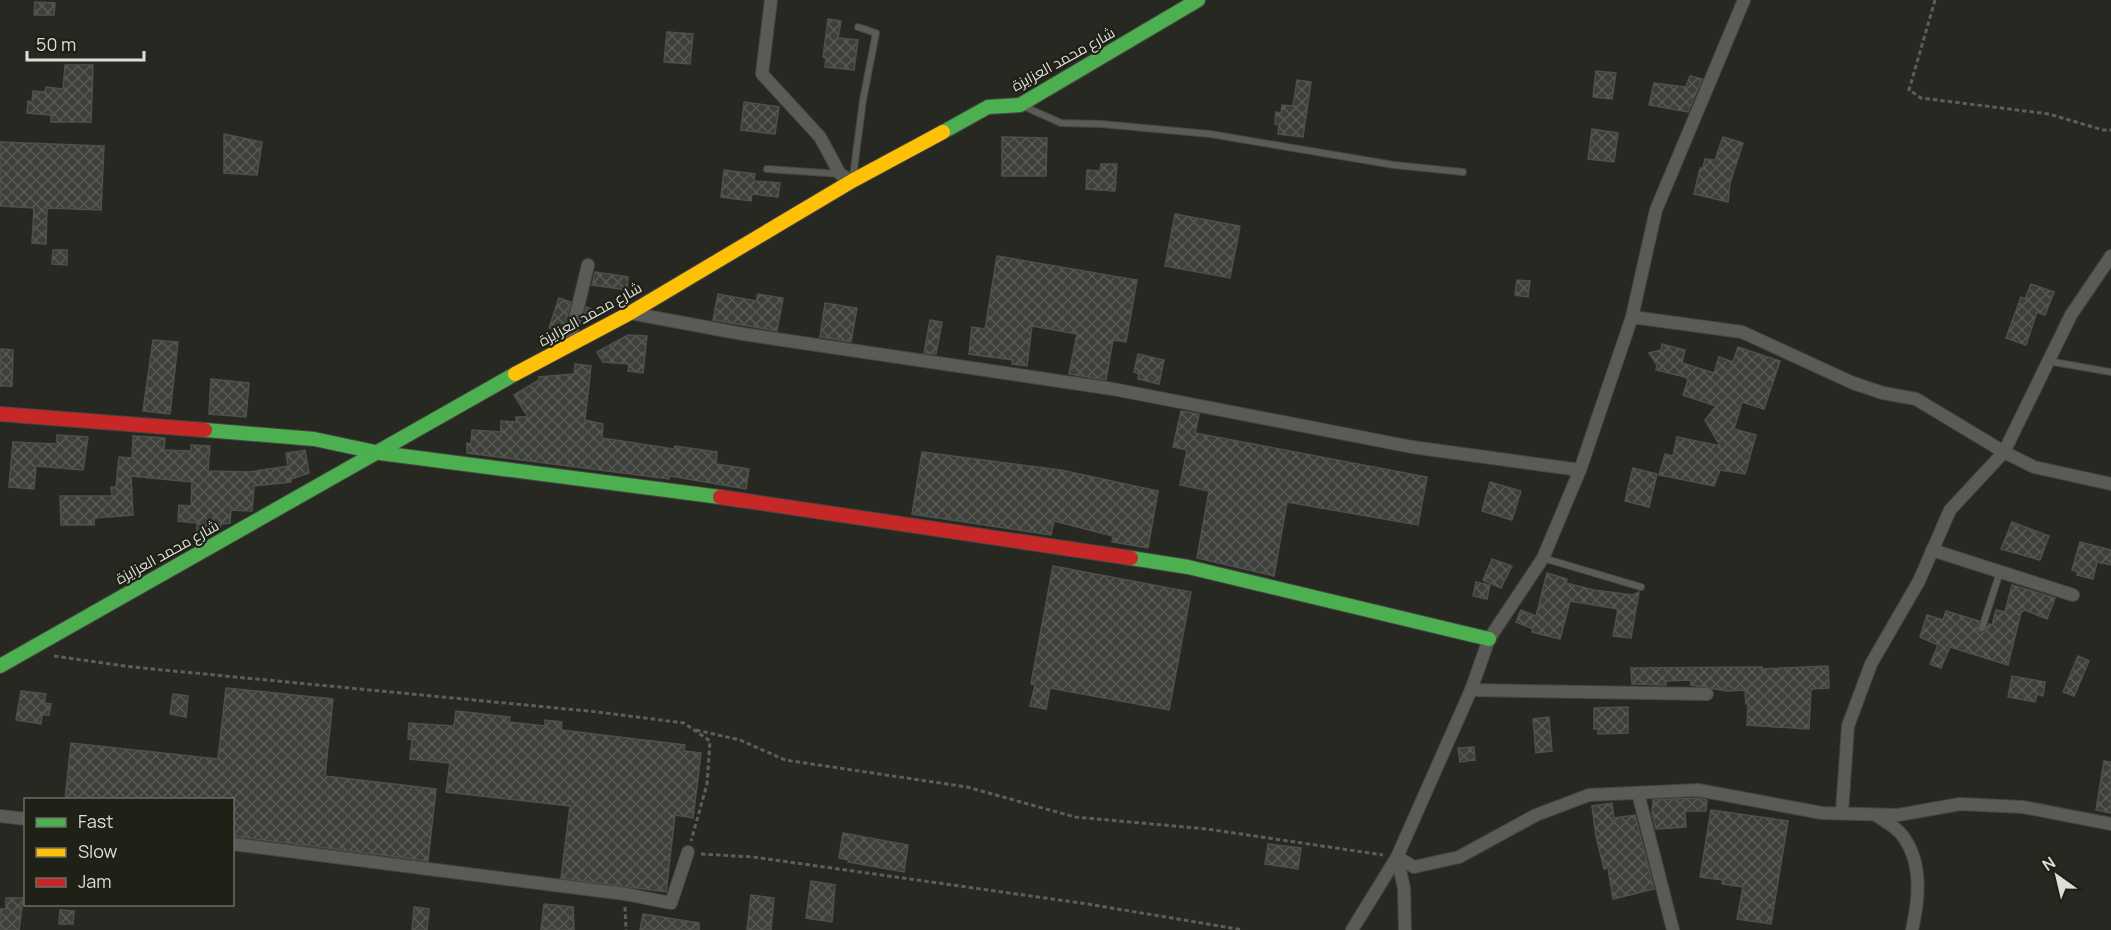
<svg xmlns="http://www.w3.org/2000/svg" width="2111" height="930" viewBox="0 0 2111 930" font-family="Manrope,Cairo,sans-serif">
<defs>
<pattern id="building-cross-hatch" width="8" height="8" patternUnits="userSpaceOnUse" patternTransform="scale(1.5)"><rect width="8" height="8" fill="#3d3f3a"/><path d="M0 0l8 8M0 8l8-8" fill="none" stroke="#595a56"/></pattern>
</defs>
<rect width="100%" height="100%" fill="#282823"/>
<!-- building -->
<g fill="url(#building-cross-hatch)" stroke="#4e504b" stroke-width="1.5">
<polygon points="35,2 55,3 54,15 34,15"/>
<polygon points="828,19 841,21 838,38 858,40 854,70 825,67 826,58 823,57"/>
<polygon points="667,32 693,34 690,64 664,62"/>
<polygon points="65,65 93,65 91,122 51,122 51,115 27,113 28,101 32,102 33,91 45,92 46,87 63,89"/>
<polygon points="1596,71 1616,73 1612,99 1593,97"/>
<polygon points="1690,76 1702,79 1688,112 1649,105 1654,83 1686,87"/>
<polygon points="1297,80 1311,82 1303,137 1278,134 1279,125 1275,124 1276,112 1281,113 1282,105 1293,106"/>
<polygon points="744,102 779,107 775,134 741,130"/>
<polygon points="1592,129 1618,133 1614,162 1588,159"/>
<polygon points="224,134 262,142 257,175 224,173"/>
<polygon points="1002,137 1047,138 1046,176 1002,176"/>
<polygon points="1723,137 1743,143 1730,183 1728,202 1694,194 1700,168 1703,168 1705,159 1715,160"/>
<polygon points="0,142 104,146 101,210 47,208 46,244 32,243 34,208 0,206"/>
<polygon points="1101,164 1117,164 1115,191 1086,189 1087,170 1100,171"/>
<polygon points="724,170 755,174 754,181 780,183 778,197 752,194 751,201 721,197"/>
<polygon points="1175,214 1240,226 1230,278 1165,266"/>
<polygon points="53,250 67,250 67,265 52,264"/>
<polygon points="997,256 1137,280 1126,342 1113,340 1106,380 1069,374 1077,334 1032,326 1027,366 1012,364 1013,360 969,354 972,327 985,329"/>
<polygon points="595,272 628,277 627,290 592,285"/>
<polygon points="1517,280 1530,281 1528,297 1515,295"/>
<polygon points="2031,284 2054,292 2045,315 2037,312 2026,345 2006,338 2021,297 2025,299"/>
<polygon points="718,294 756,301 758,294 783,298 777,331 713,320"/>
<polygon points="559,298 571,302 563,332 549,328"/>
<polygon points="825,303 857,308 851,342 820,337"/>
<polygon points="586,307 604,314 594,319 584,317"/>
<polygon points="930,320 942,322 936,354 924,353"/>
<polygon points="628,335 647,336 643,373 628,371 629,364 603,362 597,352"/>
<polygon points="153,340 178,342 170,414 143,411"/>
<polygon points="1662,344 1685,350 1682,363 1714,373 1719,357 1733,362 1738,347 1780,361 1764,409 1742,402 1734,429 1756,435 1745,474 1720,470 1714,486 1659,475 1665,454 1673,456 1677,437 1720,446 1705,420 1716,406 1683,395 1688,380 1685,377 1656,370 1657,365 1649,353 1661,350"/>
<polygon points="0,349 13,350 12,386 0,386"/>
<polygon points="1138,354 1164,360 1159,384 1138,379 1139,374 1134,372"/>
<polygon points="575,364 591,366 585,420 603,424 602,438 674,449 675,446 717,452 716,464 749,469 746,489 670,476 669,479 467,453 467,443 471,444 472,430 501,432 501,421 516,422 516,417 528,417 514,395 539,380 539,377 574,374"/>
<polygon points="211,379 249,383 246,417 209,414"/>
<polygon points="1181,411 1199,414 1195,433 1427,477 1418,525 1287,502 1274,576 1197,558 1209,491 1180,485 1187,450 1173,447"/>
<polygon points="57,435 88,437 83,470 36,466 34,489 9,487 13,442 57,444"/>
<polygon points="133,436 165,438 164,450 191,451 191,445 210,446 208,471 249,472 288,466 286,453 305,450 309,473 291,479 291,482 254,486 252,511 231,510 230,523 221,524 220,528 214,532 197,531 197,523 178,521 179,505 191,506 192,482 131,476 133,515 94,518 94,525 61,525 60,496 112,496 111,487 116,487 119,457 132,458"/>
<polygon points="922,452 1061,470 1158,491 1148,548 1112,542 1113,536 1054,521 1051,535 912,514"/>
<polygon points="1633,468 1657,474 1649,507 1625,501"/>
<polygon points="1490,482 1521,491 1512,520 1482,511"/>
<polygon points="2012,522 2049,536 2040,560 2001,549"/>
<polygon points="2080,542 2111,550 2111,565 2097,562 2093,579 2077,575 2078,572 2072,570"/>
<polygon points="1492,559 1512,566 1501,588 1483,580"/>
<polygon points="1053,566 1191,592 1169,710 1050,688 1046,709 1030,706 1035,685 1031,684"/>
<polygon points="1547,573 1567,579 1566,583 1594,590 1633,595 1639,592 1631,638 1613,636 1618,609 1570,601 1560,639 1532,632 1533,629 1516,622 1521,610 1536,616"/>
<polygon points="1476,582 1490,585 1487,599 1473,596"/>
<polygon points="2012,585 2055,598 2047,619 2025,610 2021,612 2008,665 1950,647 1941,668 1930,664 1938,645 1920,637 1927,615 1943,620 1946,611 1979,621 1977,630 1984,633 1989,624 1992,625 1996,610 2005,612"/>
<polygon points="2078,656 2089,661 2074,696 2063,692"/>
<polygon points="1828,666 1829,688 1811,689 1809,729 1747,725 1748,704 1746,704 1745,690 1727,691 1691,685 1691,680 1666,681 1666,685 1632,684 1631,668 1762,667 1762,669"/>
<polygon points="2012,676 2045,682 2043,696 2037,694 2035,702 2008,697"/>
<polygon points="226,688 333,699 325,776 436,789 428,861 232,836 232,800 65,800 71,743 218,759"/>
<polygon points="21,691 46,694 44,703 51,704 49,715 42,715 41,724 16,720"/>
<polygon points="173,694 188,696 186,717 170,714"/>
<polygon points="1628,707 1628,733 1598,734 1598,729 1594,729 1594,708"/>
<polygon points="456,711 510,717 509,722 545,726 545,720 562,722 561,730 685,745 684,751 701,753 693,818 675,815 666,892 561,878 570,806 446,792 450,763 410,759 412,740 408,739 409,723 454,726"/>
<polygon points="1549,717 1552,751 1536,753 1533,719"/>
<polygon points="1474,747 1475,760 1460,762 1458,748"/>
<polygon points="2104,761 2111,762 2111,813 2096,810"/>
<polygon points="1697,798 1707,800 1706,811 1685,811 1686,827 1656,829 1652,813 1653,800"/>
<polygon points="1612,803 1614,818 1635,815 1654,889 1613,899 1608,868 1604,869 1596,836 1592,806"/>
<polygon points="1711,810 1788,821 1771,924 1737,919 1743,887 1722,884 1723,880 1700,877"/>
<polygon points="843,833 908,845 904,872 848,862 849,860 839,858"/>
<polygon points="1268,844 1301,848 1298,869 1265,864"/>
<polygon points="811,881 835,885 832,922 806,918"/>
<polygon points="751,895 774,898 771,930 747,930"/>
<polygon points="6,898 23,898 19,930 0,930 0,909 6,909"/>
<polygon points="544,904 573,907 574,930 541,930"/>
<polygon points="414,907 429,909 427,930 412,930"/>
<polygon points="60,910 74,911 73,924 59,924"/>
<polygon points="643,914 699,923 699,930 640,930"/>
</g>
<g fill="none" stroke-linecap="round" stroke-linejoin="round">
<!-- lane casing -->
<g stroke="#464641" stroke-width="8">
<g id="lane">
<polyline points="1023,106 1061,123 1101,124 1210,134 1394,165 1463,172"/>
<polyline points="767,169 840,174"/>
<polyline points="853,177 863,100 876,33 858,27"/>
<polyline points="2048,361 2111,372"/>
<polyline points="1543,558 1641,587"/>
<polyline points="1982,628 2000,572"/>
</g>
</g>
<!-- street casing -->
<g stroke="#464641" stroke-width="14">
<g id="street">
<polyline points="771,0 762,74 820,137 840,174 852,181"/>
<polyline points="630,313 743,334 1113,389 1412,447 1580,470"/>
<polyline points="1632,317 1742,332 1853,383 1883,393 1916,399 2004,452 2034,467 2111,484"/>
<polyline points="569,344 588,265"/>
<polyline points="1932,550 2073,595"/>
<polyline points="1471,690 1707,694"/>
<polyline points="1638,793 1673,930"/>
<polyline points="1842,812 1848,726 1871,664 1919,581 1950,510 2004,452 2071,315 2111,256"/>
<path d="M1876,815C1884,821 1896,827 1902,835C1923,862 1919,899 1912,930"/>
<polyline points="0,816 26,819"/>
<polyline points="232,844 625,894 671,903 688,852"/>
<polyline points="1397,857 1414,867 1459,857 1536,815 1589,795 1698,790 1822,813 1898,815 1960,804 2023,807 2111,824"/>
<polyline points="1397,857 1404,888 1405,930"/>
<polyline points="1352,930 1397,857 1471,690 1489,639 1543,558 1580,470 1632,317 1656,210 1744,0"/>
</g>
</g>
<!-- fast casing -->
<g stroke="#464641" stroke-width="16">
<g id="fast">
<polyline points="943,132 988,107 1020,105 1198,0"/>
<polyline points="205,430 314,439 380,453 720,497"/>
<polyline points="1131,558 1188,567 1489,639"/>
<polyline points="0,666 515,374"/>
</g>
</g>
<!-- slow casing -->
<g stroke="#464641" stroke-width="16">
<polyline id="slow" points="515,374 630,313 852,181 943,132"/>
</g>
<!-- jam casing -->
<g stroke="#464641" stroke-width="16">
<g id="jam">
<polyline points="0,414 205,430"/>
<polyline points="720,497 1131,558"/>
</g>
</g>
<!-- path -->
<g stroke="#5d5e5a" stroke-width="3" stroke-dasharray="4.5 3" stroke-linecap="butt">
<polyline points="1935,0 1909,90 1921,98 2049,114 2103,130 2111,130"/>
<polyline points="54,656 132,667 598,712 684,723 710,741 707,784 691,841"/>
<polyline points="696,730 740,740 785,760 967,787 1075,817 1207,829 1383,855"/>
<polyline points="701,854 753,857 1088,904 1243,930"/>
<polyline points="625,907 626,930"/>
</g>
<!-- lane -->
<use href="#lane" stroke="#5a5b56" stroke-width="6"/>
<!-- street -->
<use href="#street" stroke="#5a5b56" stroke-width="12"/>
<!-- fast -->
<use href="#fast" stroke="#4caf50" stroke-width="14"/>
<!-- slow -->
<use href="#slow" stroke="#ffc107" stroke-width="14"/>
<!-- jam -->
<use href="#jam" stroke="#c62828" stroke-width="14"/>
</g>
<g text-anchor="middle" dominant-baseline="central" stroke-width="4.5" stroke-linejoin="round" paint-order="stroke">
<!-- street labels -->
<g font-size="15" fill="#dddfd8" stroke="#1f2117">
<text transform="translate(1063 59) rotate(-29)">شارع محمد العزايزة</text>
<text transform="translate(590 314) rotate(-29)">شارع محمد العزايزة</text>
<text transform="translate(167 552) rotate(-29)">شارع محمد العزايزة</text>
</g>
</g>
<!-- legend -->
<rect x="24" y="798" width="210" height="108" fill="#1f2117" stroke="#6b6d64" stroke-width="1.5"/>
<rect x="36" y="818" width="30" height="9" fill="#4caf50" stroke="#6b6d64" stroke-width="1.5"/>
<text x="78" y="828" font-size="18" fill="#dddfd8">Fast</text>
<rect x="36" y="848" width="30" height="9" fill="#ffc107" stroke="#6b6d64" stroke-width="1.5"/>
<text x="78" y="858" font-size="18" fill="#dddfd8">Slow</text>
<rect x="36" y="878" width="30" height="9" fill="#c62828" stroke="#6b6d64" stroke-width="1.5"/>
<text x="78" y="888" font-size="18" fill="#dddfd8">Jam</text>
<!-- north arrow -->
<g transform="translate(2057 876) rotate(326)" stroke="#1f2117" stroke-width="4.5" paint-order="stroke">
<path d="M0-4.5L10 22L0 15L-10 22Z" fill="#dddfd8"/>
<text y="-9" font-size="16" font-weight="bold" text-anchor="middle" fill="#dddfd8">N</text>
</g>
<!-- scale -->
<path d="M27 51v9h117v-9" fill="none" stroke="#dddfd8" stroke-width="3"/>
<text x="36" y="51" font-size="18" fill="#dddfd8" stroke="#1f2117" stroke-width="4.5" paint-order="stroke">50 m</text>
</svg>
